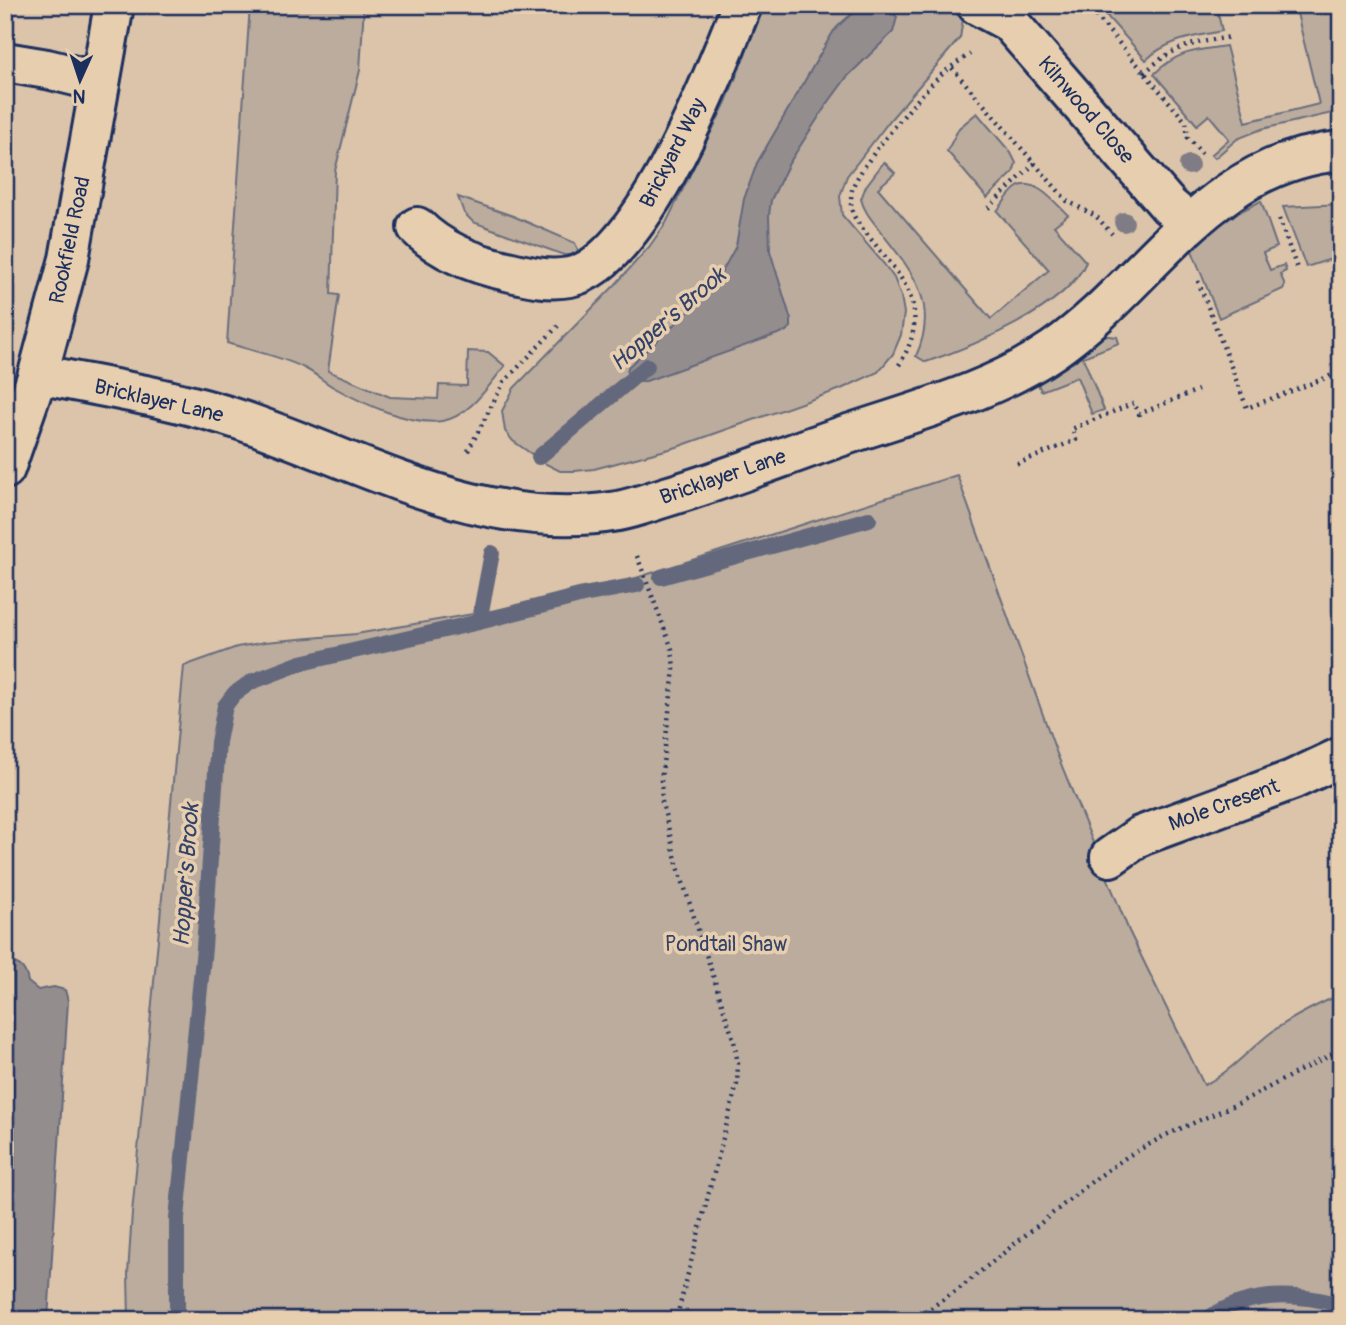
<svg xmlns="http://www.w3.org/2000/svg" width="1346" height="1325" viewBox="0 0 1346 1325" font-family="Pangolin,sans-serif">
<rect width="100%" height="100%" fill="#dbc4aa"/>
<filter id="ink" filterUnits="userSpaceOnUse"><feTurbulence type="fractalNoise" baseFrequency=".0143" numOctaves="2"/><feDisplacementMap in="SourceGraphic" scale="14" xChannelSelector="R" yChannelSelector="G"/><feConvolveMatrix kernelMatrix="1 2 1 2 8 2 1 2 1" color-interpolation-filters="sRGB"/></filter>
<g filter="url(#ink)">
<!-- green -->
<g fill="#bbac9d" stroke="#6b6e7e" stroke-width="2">
<path d="M250,5H364L360,70L335,171L331,294L339,295L328,371L390,397L438,399L439,385L467,386L468,351L488,352L505,366C488,386 469,417 442,421C411,426 362,403 335,388C324,382 315,373 304,368C281,356 252,351 227,343Z"/>
<polygon points="765,5 943,5 963,19 960,38 891,119 847,176 840,196 842,215 884,264 894,278 901,296 904,313 901,335 893,354 878,372 841,389 677,447 594,469 575,471 560,471 546,464 513,441 505,431 502,411 514,388 615,285 649,247 666,223 726,102"/>
<path d="M1097,5H1216L1222,31C1194,37 1168,39 1146,60Z"/>
<path d="M1295,5H1341V111L1262,129L1237,139L1215,158L1211,155L1229,139L1209,115L1197,125L1154,74C1179,50 1194,51 1226,46L1246,122L1319,104Z"/>
<polygon points="977,113 1011,153 1016,163 1013,173 987,198 947,151 959,128"/>
<path d="M884,162L895,173L878,188L991,319L1049,270L997,211C1003,204 1009,193 1016,188C1034,175 1056,204 1068,215L1054,226L1086,262C1067,308 971,347 926,362L916,356C940,304 912,271 881,232C873,221 864,212 861,199L866,186Z"/>
<polygon points="458,197 513,216 575,243 578,250 574,255 564,255 473,222 464,213"/>
<path d="M1261,201L1277,247L1263,253L1270,270L1284,265L1286,271L1280,274L1285,285L1283,289L1219,318L1191,248C1213,228 1235,213 1261,201Z"/>
<polygon points="1341,204 1341,256 1306,267 1283,207"/>
<polygon points="1102,335 1117,337 1119,343 1083,357 1104,410 1092,414 1077,377 1041,391 1038,384 1042,379 1074,362"/>
<path d="M957,475L1057,754L1129,931L1204,1085C1231,1072 1249,1049 1273,1031C1294,1016 1317,1005 1341,994V1320H129L128,1274L132,1213L184,666L237,647L265,642L356,634L583,595Z"/>
</g>
<!-- water -->
<g fill="#948d8e" stroke="#64677b" stroke-width="2">
<path d="M876,5L893,13L897,17L893,32L847,77L825,107L788,165L771,200L769,215L770,251L791,320V327L786,331L646,381L638,382L630,379L627,373L628,367L690,310L717,281L736,246L744,199L757,163L833,32C845,18 857,8 876,5Z"/>
<path d="M9,962C21,963 26,970 28,982L38,990L54,987L65,990L68,1001L48,1320H5V966Z"/>
</g>
<g fill="none" stroke-linecap="round" stroke-linejoin="round">
<!-- stream -->
<g stroke="#64677b" stroke-width="16">
<polyline points="539,457 647,366"/>
<polyline points="661,577 869,519"/>
<polyline points="479,622 492,553"/>
<polyline points="177,1320 177,1218 204,948 218,742 225,706 234,694 251,682 301,663 479,622 583,595 637,585"/>
<path d="M1206,1320C1247,1291 1294,1292 1341,1305"/>
</g>
<!-- minor casing -->
<g stroke="#1b2f5e" stroke-width="44">
<g id="minor">
<polyline points="977,5 1009,22 1169,206 1189,223"/>
<polyline points="5,62 47,69 100,82"/>
<path d="M417,227C441,251 475,264 507,271C527,276 549,281 570,277C643,262 715,71 742,5"/>
<path d="M38,374C105,388 175,398 240,420C362,461 484,534 618,511C634,508 650,502 666,497C721,481 774,460 828,441C904,414 986,396 1053,350C1151,282 1208,162 1341,151"/>
<polyline points="1110,857 1140,836 1292,780 1341,757"/>
</g>
</g>
<!-- tertiary casing -->
<g stroke="#1b2f5e" stroke-width="44">
<polyline id="tertiary" points="5,469 38,374 69,259 114,5"/>
</g>
<!-- path -->
<g stroke="#1b2f5e" stroke-width="4.5" stroke-dasharray="2 5" stroke-linecap="butt">
<polyline points="1087,5 1186,122 1188,138 1202,154"/>
<polyline points="952,68 1067,201 1096,216 1112,234"/>
<path d="M1144,73C1175,45 1190,44 1230,37"/>
<polyline points="988,208 1035,163"/>
<polyline points="1279,219 1298,271"/>
<polyline points="1198,281 1247,408 1328,377 1340,370 1334,360"/>
<path d="M899,365C935,307 901,277 866,233C860,226 852,216 851,206C851,202 851,194 852,190C856,170 919,96 936,80C946,70 958,62 970,54"/>
<polyline points="468,451 504,382 558,326"/>
<polyline points="1017,464 1076,440 1072,429 1134,403 1139,414 1198,390"/>
<polyline points="637,556 672,649 674,669 661,781 662,802 677,864 734,1041 738,1064 737,1084 676,1320"/>
<polyline points="913,1320 960,1288 1094,1180 1128,1156 1166,1135 1239,1103 1341,1049"/>
</g>
<!-- minor -->
<use href="#minor" stroke="#e7ceaf" stroke-width="38"/>
<!-- tertiary -->
<use href="#tertiary" stroke="#e7ceaf" stroke-width="38"/>
</g>
<!-- trees -->
<g fill="#7f7c85">
<circle cx="1189" cy="165" r="10"/>
<circle cx="1124" cy="222" r="10"/>
</g>
</g>
<g text-anchor="middle" dominant-baseline="central" stroke-width="7" stroke-linejoin="round" paint-order="stroke">
<!-- street labels -->
<g font-size="21" fill="#1b2f5e" stroke="#e7ceaf">
<text transform="translate(1086 110) rotate(49)">Kilnwood Close</text>
<text transform="translate(673 153) rotate(-63)">Brickyard Way</text>
<text transform="translate(70 240) rotate(-78)">Rookfield Road</text>
<text transform="translate(159 401) rotate(13)">Bricklayer Lane</text>
<text transform="translate(723 477) rotate(-19)">Bricklayer Lane</text>
<text transform="translate(1224 805) rotate(-20)">Mole Cresent</text>
</g>
<!-- park labels -->
<g font-size="21" fill="#334267" stroke="#e7ceaf">
<text x="726" y="944">Pondtail Shaw</text>
</g>
<!-- water labels -->
<g font-size="23" font-style="italic" fill="#334268" stroke="#e7ceaf">
<text transform="translate(668 319) rotate(-41)">Hopper's Brook</text>
<text transform="translate(186 875) rotate(-86)">Hopper's Brook</text>
</g>
</g>
<!-- margin -->
<rect width="1346" height="1325" fill="none" stroke="#e7ceaf" stroke-width="28"/>
<rect x="14" y="14" width="1318" height="1297" fill="none" stroke="#1b2f5e" stroke-width="2.5" filter="url(#ink)"/>
<!-- north arrow -->
<g transform="translate(80 80) rotate(183)" stroke="#e7ceaf" stroke-width="5" paint-order="stroke">
<path d="M0-5L12 26L0 18L-12 26Z" fill="#1b2f5e"/>
<text y="-10" font-size="19" font-weight="bold" text-anchor="middle" fill="#1b2f5e">N</text>
</g>
</svg>
